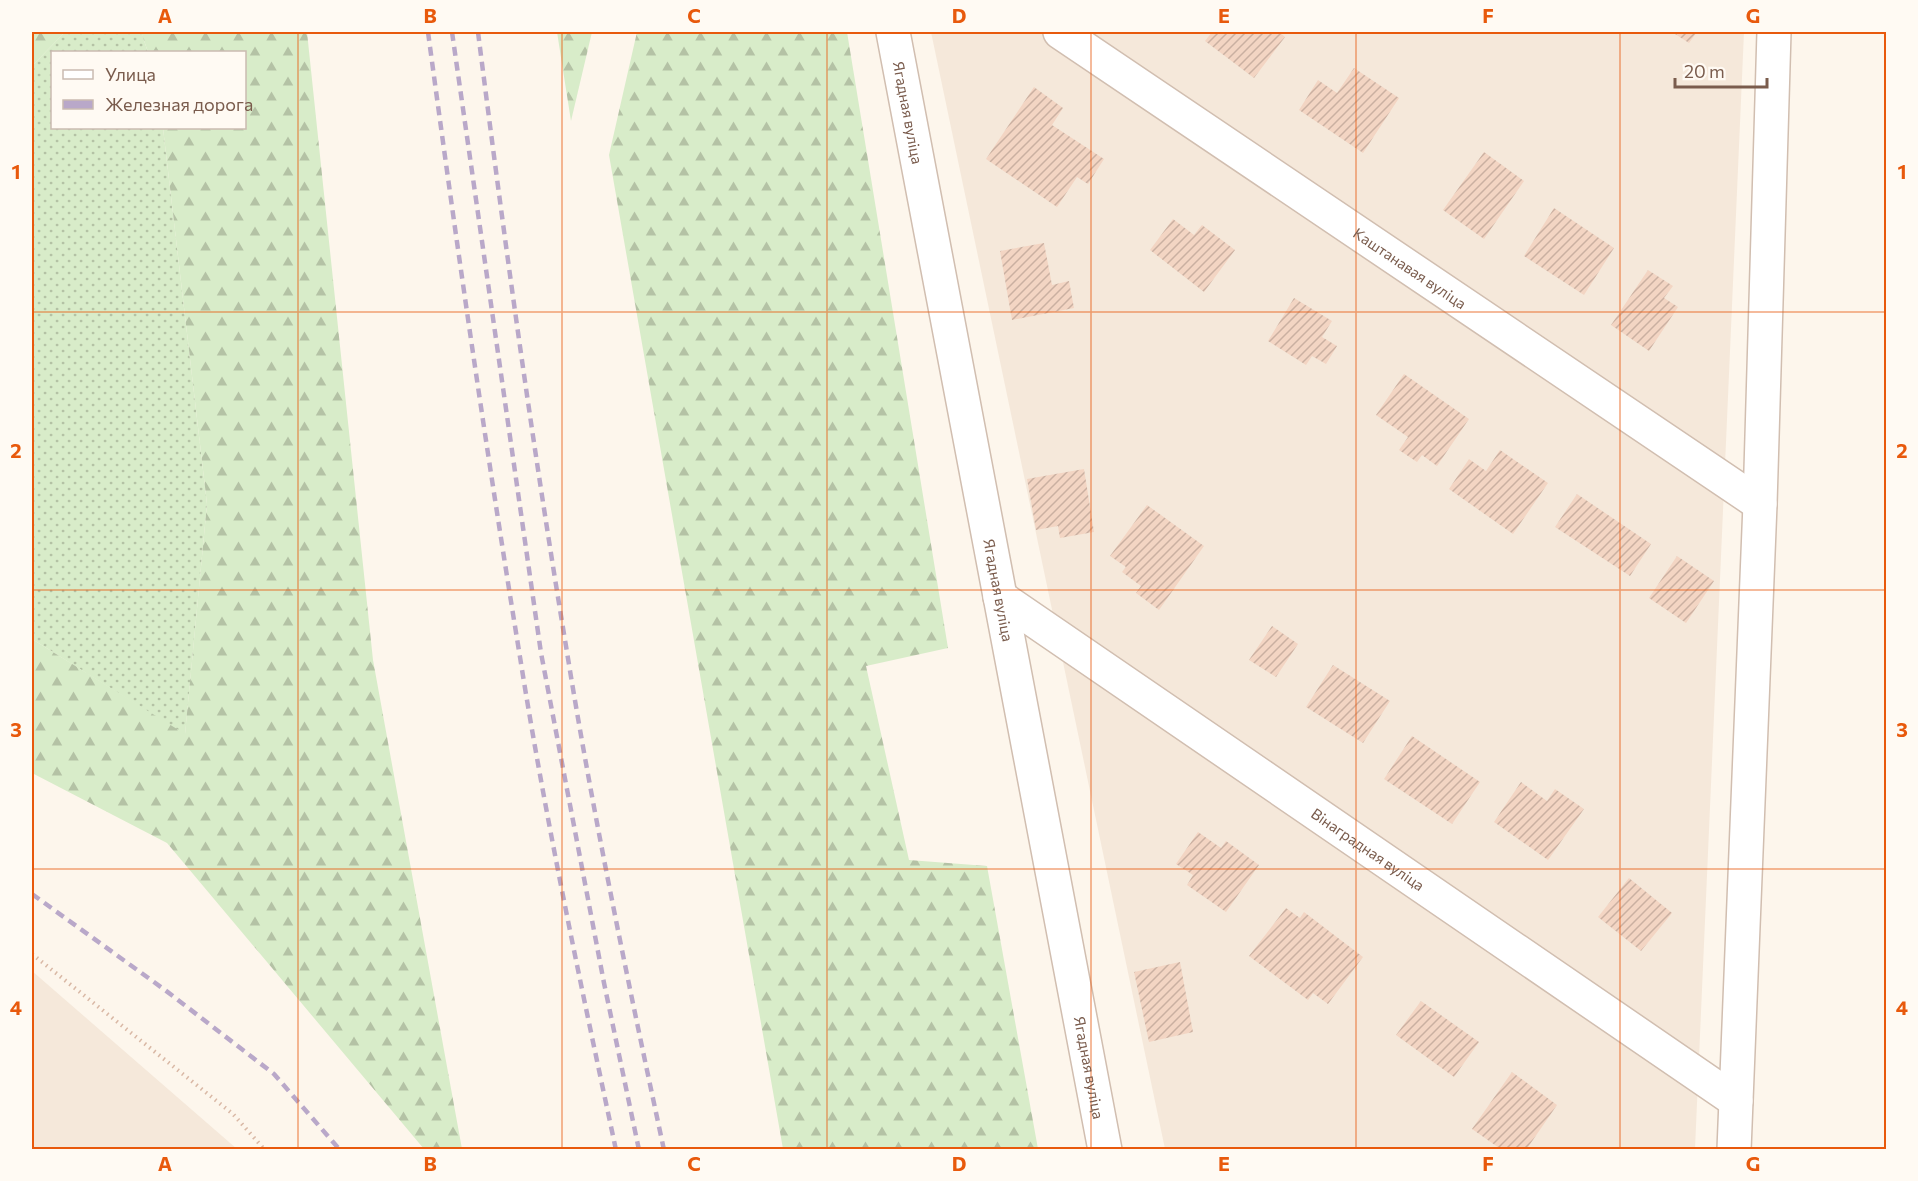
<svg xmlns="http://www.w3.org/2000/svg" width="1918" height="1181" viewBox="0 0 1918 1181" font-family="Commissioner,sans-serif">
<defs>
<pattern id="grass-dots" width="8" height="8" patternUnits="userSpaceOnUse" patternTransform="scale(1.5)"><rect width="8" height="8" fill="#d8ecc9"/><path d="M2 2h.1M6 6h.1" fill="none" stroke="#b4c2a5" stroke-width="1.8" stroke-linecap="round"/></pattern>
<pattern id="forest-firs" width="22" height="20" patternUnits="userSpaceOnUse" patternTransform="scale(1.5)"><rect width="22" height="20" fill="#d8ecc9"/><path d="M5 1l3.5 6h-7zM16 11l3.5 6h-7z" fill="#b4c2a5"/></pattern>
<pattern id="building-hatch" width="6" height="6" patternUnits="userSpaceOnUse" patternTransform="scale(1.5)"><rect width="6" height="6" fill="#f3d5c3"/><path d="M-1 1l2-2M0 6l6-6M5 7l2-2" fill="none" stroke="#cab0a1"/></pattern>
</defs>
<rect width="100%" height="100%" fill="#fdf6ec"/>
<!-- residential -->
<g fill="#f5e8da">
<polygon points="931,32 1744,32 1695,1149 1165,1149"/>
<polygon points="32,971 237,1149 32,1149"/>
</g>
<!-- grass -->
<polygon fill="url(#grass-dots)" points="65,32 141,32 148,52 52,52 52,128 163,128 207,504 185,735 32,639 32,66"/>
<!-- forest -->
<g fill="url(#forest-firs)">
<polygon points="32,32 65,32 32,66"/>
<polygon points="141,32 307,32 373,660 462,1149 424,1149 167,843 32,773 32,639 185,734 207,504 163,128 244,128 244,52 148,52"/>
<polygon points="557,32 592,32 571,121"/>
<polygon points="637,32 847,32 948,648 866,666 909,860 987,866 1038,1149 783,1149 609,155"/>
</g>
<!-- building -->
<g fill="url(#building-hatch)">
<polygon points="1212,32 1279,32 1285,37 1254,78 1205,41"/>
<polygon points="1672,32 1697,32 1689,43"/>
<polygon points="1354,68 1399,98 1363,153 1299,110 1318,80 1337,93"/>
<polygon points="1034,87 1063,108 1052,125 1104,159 1088,184 1077,177 1057,207 986,159"/>
<polygon points="1484,152 1524,181 1484,239 1443,210"/>
<polygon points="1554,208 1614,248 1584,295 1524,256"/>
<polygon points="1173,219 1194,235 1202,225 1235,250 1204,292 1150,250"/>
<polygon points="1044,243 1052,285 1069,281 1074,308 1012,320 1000,251"/>
<polygon points="1648,270 1673,286 1664,298 1678,307 1649,351 1611,325"/>
<polygon points="1294,298 1332,321 1322,337 1337,346 1326,364 1312,356 1306,365 1268,341"/>
<polygon points="1404,374 1469,419 1437,466 1422,455 1417,462 1399,450 1408,437 1376,415"/>
<polygon points="1500,450 1548,483 1513,534 1449,489 1469,459 1486,471"/>
<polygon points="1084,469 1094,532 1060,538 1058,526 1036,530 1027,479"/>
<polygon points="1577,494 1651,544 1630,576 1555,527"/>
<polygon points="1147,505 1204,546 1159,610 1136,593 1141,586 1122,572 1126,567 1110,556"/>
<polygon points="1677,556 1714,581 1686,623 1649,598"/>
<polygon points="1272,626 1298,644 1276,677 1249,660"/>
<polygon points="1333,665 1390,701 1363,743 1306,707"/>
<polygon points="1412,736 1480,782 1452,824 1384,779"/>
<polygon points="1521,782 1547,801 1555,789 1584,809 1548,860 1494,822"/>
<polygon points="1198,832 1221,848 1226,841 1259,865 1226,912 1187,885 1193,875 1176,864"/>
<polygon points="1629,878 1672,913 1641,951 1598,917"/>
<polygon points="1286,908 1300,918 1304,912 1363,957 1328,1004 1313,993 1308,1000 1249,956"/>
<polygon points="1180,962 1193,1032 1149,1042 1134,972"/>
<polygon points="1421,1001 1479,1042 1454,1077 1396,1035"/>
<polygon points="1512,1072 1557,1105 1526,1150 1502,1150 1472,1129"/>
</g>
<g fill="none" stroke-linecap="round" stroke-linejoin="round">
<!-- minor casing -->
<g stroke="#d1beb0" stroke-width="36">
<g id="minor">
<path id="s1" d="M893,32L1105,1150"/>
<path id="s2" d="M1060,32L1760,504"/>
<path id="s3" d="M1000,597L1736,1101"/>
<polyline points="1734,1150 1760,504 1774,32"/>
</g>
</g>
<!-- path -->
<polyline stroke="#d9b8a5" stroke-width="4" stroke-dasharray="1.5 4.5" stroke-linecap="butt" points="32,954 233,1114 265,1150"/>
<!-- minor -->
<use href="#minor" stroke="#fff" stroke-width="33"/>
<!-- rail -->
<g stroke="#b9a8c9" stroke-width="4.5" stroke-dasharray="9 6" stroke-linecap="butt">
<path d="M428,32C456,240 486,449 520,657C546,822 581,986 616,1150"/>
<polyline points="452,32 541,653 604,983 639,1150"/>
<path d="M478,32C504,237 532,442 566,646C593,815 628,982 664,1150"/>
<polyline points="32,894 165,990 274,1074 340,1150"/>
</g>
</g>
<!-- grid -->
<path fill="none" stroke="#e8590c" stroke-width="1.5" stroke-opacity="0.55" d="M298,32V1150M562,32V1150M827,32V1150M1091,32V1150M1356,32V1150M1620,32V1150M32,312H1886M32,590H1886M32,869H1886"/>
<g text-anchor="middle" dominant-baseline="central" stroke-width="4.5" stroke-linejoin="round" paint-order="stroke">
<!-- street labels -->
<g font-size="15" fill="#7a5c4d" stroke="#fffaf3">
<text stroke="none"><textPath href="#s1" startOffset="82">Ягадная вуліца</textPath></text>
<text stroke="none"><textPath href="#s2" startOffset="422">Каштанавая вуліца</textPath></text>
<text stroke="none"><textPath href="#s1" startOffset="568">Ягадная вуліца</textPath></text>
<text stroke="none"><textPath href="#s3" startOffset="446">Вінаградная вуліца</textPath></text>
<text stroke="none"><textPath href="#s1" startOffset="1054">Ягадная вуліца</textPath></text>
</g>
</g>
<!-- border -->
<rect width="1918" height="1181" fill="none" stroke="#fffaf3" stroke-width="66"/>
<!-- legend -->
<rect x="51" y="51" width="195" height="78" fill="#fffaf3" stroke="#cabbb1" stroke-width="1.5"/>
<rect x="63" y="70" width="30" height="9" fill="#ffffff" stroke="#cabbb1" stroke-width="1.5"/>
<text x="105" y="81" font-size="18" fill="#7a5c4d">Улица</text>
<rect x="63" y="100" width="30" height="9" fill="#b9a8c9" stroke="#cabbb1" stroke-width="1.5"/>
<text x="105" y="111" font-size="18" fill="#7a5c4d">Железная дорога</text>
<!-- scale -->
<path d="M1675 78v9h92v-9" fill="none" stroke="#7a5c4d" stroke-width="3"/>
<text x="1684" y="78" font-size="18" fill="#7a5c4d" stroke="#fffaf3" stroke-width="4.5" paint-order="stroke">20 m</text>
<rect x="33" y="33" width="1852" height="1115" fill="none" stroke="#e8590c" stroke-width="2"/>
<g font-size="20" text-anchor="middle" font-weight="bold" fill="#e8590c">
<text x="165" y="23">A</text>
<text x="430" y="23">B</text>
<text x="694" y="23">C</text>
<text x="959" y="23">D</text>
<text x="1224" y="23">E</text>
<text x="1488" y="23">F</text>
<text x="1753" y="23">G</text>
<text x="16" y="179">1</text>
<text x="1902" y="179">1</text>
<text x="16" y="458">2</text>
<text x="1902" y="458">2</text>
<text x="16" y="737">3</text>
<text x="1902" y="737">3</text>
<text x="16" y="1015">4</text>
<text x="1902" y="1015">4</text>
<text x="165" y="1171">A</text>
<text x="430" y="1171">B</text>
<text x="694" y="1171">C</text>
<text x="959" y="1171">D</text>
<text x="1224" y="1171">E</text>
<text x="1488" y="1171">F</text>
<text x="1753" y="1171">G</text>
</g>
</svg>
